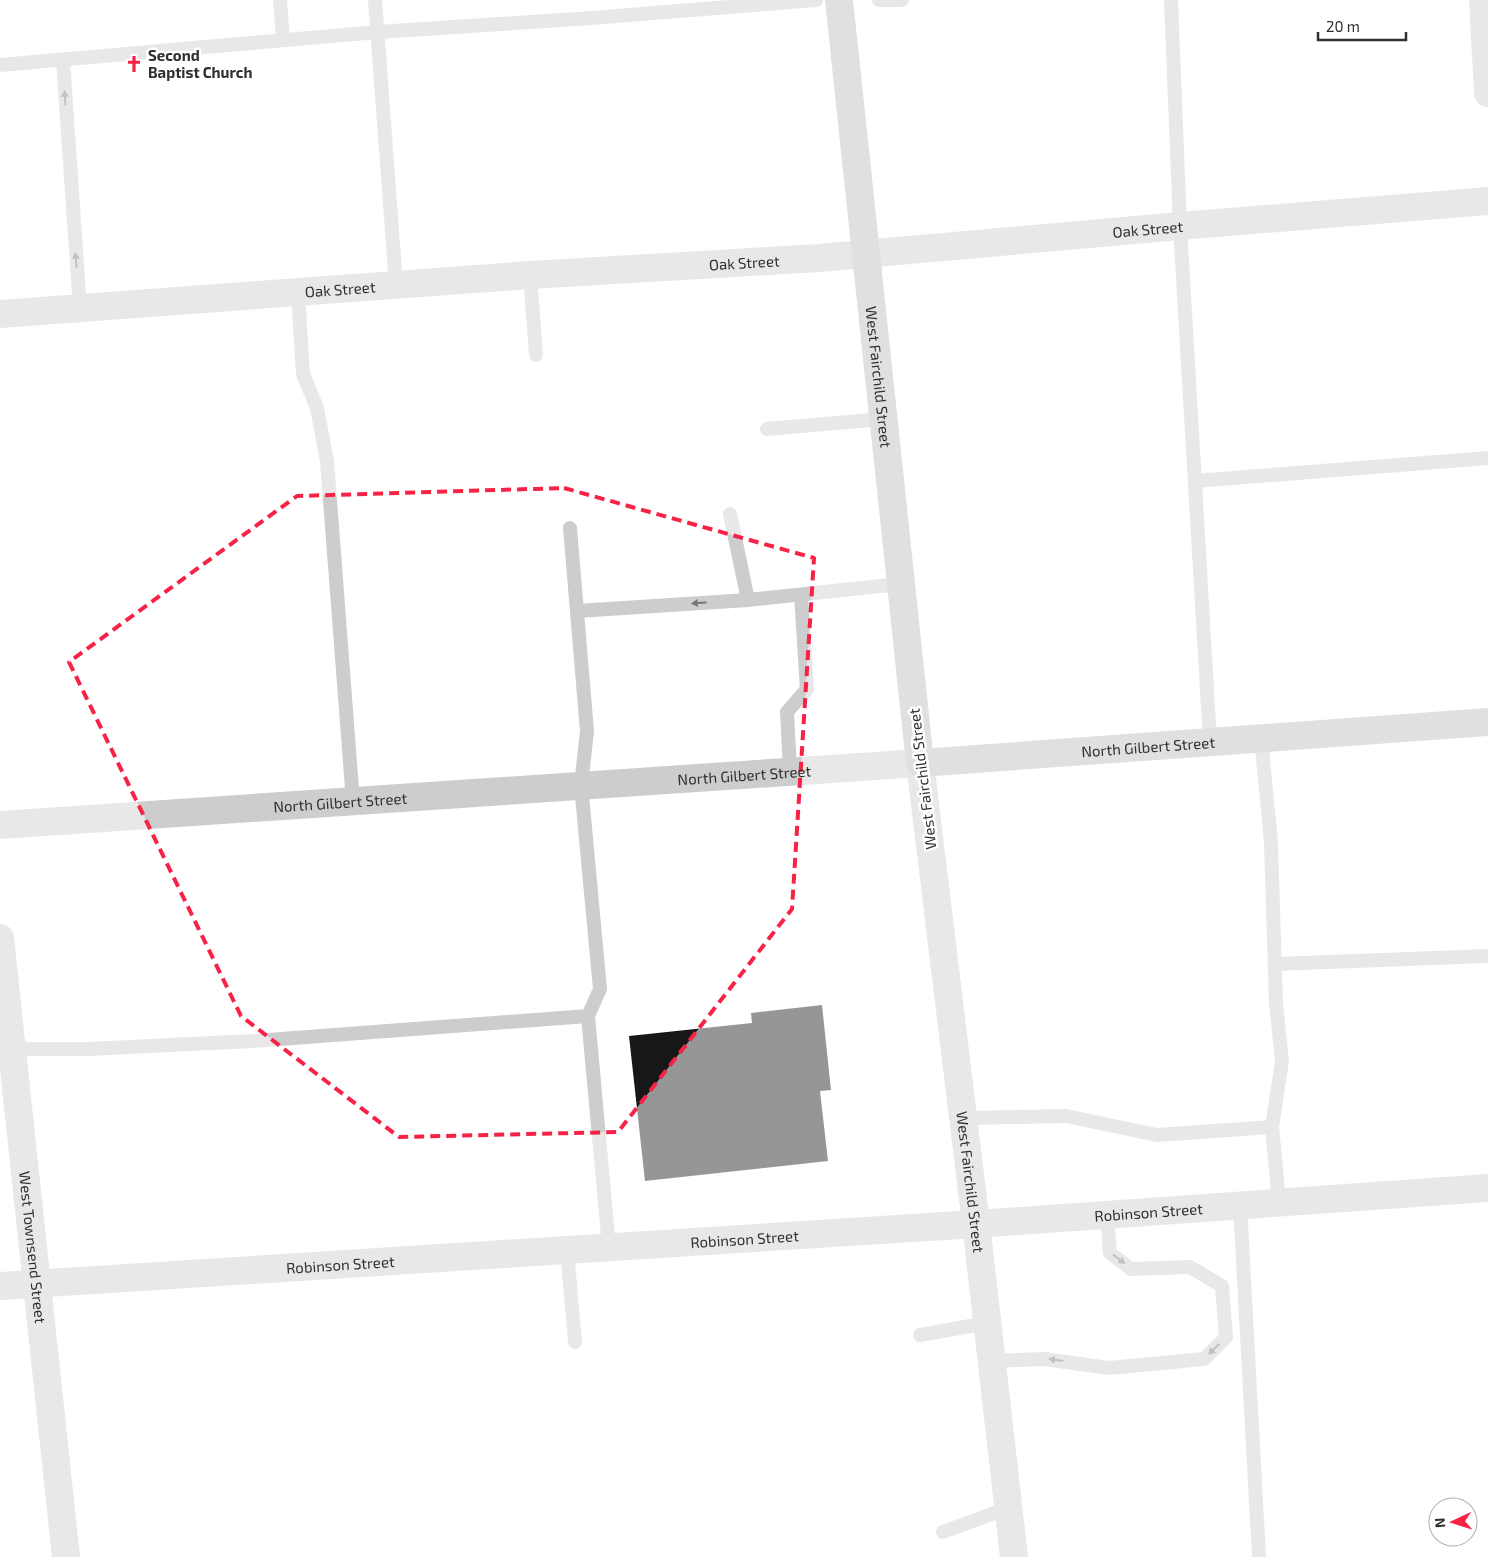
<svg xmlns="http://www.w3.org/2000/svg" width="1488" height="1557" viewBox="0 0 1488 1557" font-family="'Exo 2',sans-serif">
<rect width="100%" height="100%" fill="#fff"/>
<!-- building -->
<polygon fill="#171717" points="822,1005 831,1090 820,1091 828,1161 645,1181 629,1036 752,1023 751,1013"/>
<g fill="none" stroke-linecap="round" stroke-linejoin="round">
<!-- lane -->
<g stroke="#cdcdcd" stroke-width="14">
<polyline points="280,0 283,40"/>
<polyline points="375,0 396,285"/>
<polyline points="879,0 902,0"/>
<polyline points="1171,0 1180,226 1210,742"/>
<polyline points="63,60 80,309"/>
<polyline points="0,65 378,32 592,18 816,0"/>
<polyline points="530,275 536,355"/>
<polyline points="298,293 303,374 317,408 327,461 353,802"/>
<polyline points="767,429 883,419"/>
<polyline points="1195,481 1488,458"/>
<polyline points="730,514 748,600 900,584"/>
<polyline points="570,528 587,731 581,785 600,989 588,1016 609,1247"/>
<polyline points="577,611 748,600"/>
<polyline points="790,771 787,712 807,689 801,595"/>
<polyline points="1275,964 1488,956"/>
<polyline points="8,1049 89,1049 253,1041 588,1016"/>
<polyline points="962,1118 1066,1116 1157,1135 1272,1127 1282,1061 1276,1004 1271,842 1261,738"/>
<polyline points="1272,1127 1279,1202"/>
<polyline points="1240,1205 1259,1557"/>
<polyline points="567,1250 575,1342"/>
<polyline points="920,1335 987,1323"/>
<polyline points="992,1361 1044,1359 1109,1368 1204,1359 1226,1337 1222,1286 1190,1267 1131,1269 1110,1253 1107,1215"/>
<polyline points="943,1532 1008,1508"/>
</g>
<!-- street -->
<g stroke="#cdcdcd" stroke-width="28">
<polyline points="1483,0 1488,93"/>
<path id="s1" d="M0,314L530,275L819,258L1180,226L1488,201"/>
<path id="s2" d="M0,825L920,763L976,1224L1014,1557"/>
<path id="s3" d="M0,938L66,1557"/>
<path id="s4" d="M0,1286L976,1224L1488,1188"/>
</g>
<!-- secondary -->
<path stroke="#bababa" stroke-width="28" id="s5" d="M839,0L920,763L1488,722"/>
</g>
<!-- one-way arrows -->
<defs><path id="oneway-solid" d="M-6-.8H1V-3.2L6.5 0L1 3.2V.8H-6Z" transform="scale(1.25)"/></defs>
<g fill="#777">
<use href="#oneway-solid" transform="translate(65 98) rotate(-94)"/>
<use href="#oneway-solid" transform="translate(76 260) rotate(-94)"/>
<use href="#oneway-solid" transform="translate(699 603) rotate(176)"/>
<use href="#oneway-solid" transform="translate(1119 1259) rotate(37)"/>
<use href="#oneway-solid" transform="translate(1214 1349) rotate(135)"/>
<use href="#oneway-solid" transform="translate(1056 1360) rotate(-172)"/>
</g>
<!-- marked area -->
<path d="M0 0H1488V1557H0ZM564,488L814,558L792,909L618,1132L399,1137L241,1016L69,662L297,496Z" fill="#fff" fill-opacity=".55" fill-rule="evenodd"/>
<path fill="none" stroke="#f72246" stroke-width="4" stroke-dasharray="10 6" stroke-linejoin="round" d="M564,488L814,558L792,909L618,1132L399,1137L241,1016L69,662L297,496Z"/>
<!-- icons -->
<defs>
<g id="church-bare" transform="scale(1.35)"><path d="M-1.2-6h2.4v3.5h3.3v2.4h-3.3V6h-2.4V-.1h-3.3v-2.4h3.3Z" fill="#f72246" stroke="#fff" stroke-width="2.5" paint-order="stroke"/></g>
</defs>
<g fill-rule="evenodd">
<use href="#church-bare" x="134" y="64"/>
</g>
<g text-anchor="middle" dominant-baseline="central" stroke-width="5" stroke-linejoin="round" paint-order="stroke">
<!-- poi labels -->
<g font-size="15" font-weight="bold" fill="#303030" stroke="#fff" text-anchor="start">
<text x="148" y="55">Second<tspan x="148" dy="17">Baptist Church</tspan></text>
</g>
<!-- street labels -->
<g font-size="15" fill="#303030" stroke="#fff">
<text stroke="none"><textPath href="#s1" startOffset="1151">Oak Street</textPath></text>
<text stroke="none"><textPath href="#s1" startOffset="746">Oak Street</textPath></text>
<text stroke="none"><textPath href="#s1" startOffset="341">Oak Street</textPath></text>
<text stroke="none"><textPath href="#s5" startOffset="379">West Fairchild Street</textPath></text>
<text stroke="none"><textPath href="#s5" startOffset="996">North Gilbert Street</textPath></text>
<text stroke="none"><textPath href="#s2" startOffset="746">North Gilbert Street</textPath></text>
<text transform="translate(922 779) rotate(-97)">West Fairchild Street</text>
<text stroke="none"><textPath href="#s2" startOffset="341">North Gilbert Street</textPath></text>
<text stroke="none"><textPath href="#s2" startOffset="1344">West Fairchild Street</textPath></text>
<text stroke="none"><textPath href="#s4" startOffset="1151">Robinson Street</textPath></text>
<text stroke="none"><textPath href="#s4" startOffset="746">Robinson Street</textPath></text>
<text stroke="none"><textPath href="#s3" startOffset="311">West Townsend Street</textPath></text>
<text stroke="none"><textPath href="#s4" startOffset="341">Robinson Street</textPath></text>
</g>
</g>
<!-- north arrow -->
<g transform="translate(1453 1522) rotate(266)"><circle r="24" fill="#ffffff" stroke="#acacac"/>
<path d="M0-4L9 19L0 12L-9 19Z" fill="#f72246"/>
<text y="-8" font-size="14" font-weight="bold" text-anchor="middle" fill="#303030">N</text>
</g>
<!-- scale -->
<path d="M1318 32v8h88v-8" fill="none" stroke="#303030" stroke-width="2.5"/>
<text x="1326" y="32" font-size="15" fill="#303030" stroke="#ffffff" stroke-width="4" paint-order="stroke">20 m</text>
</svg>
